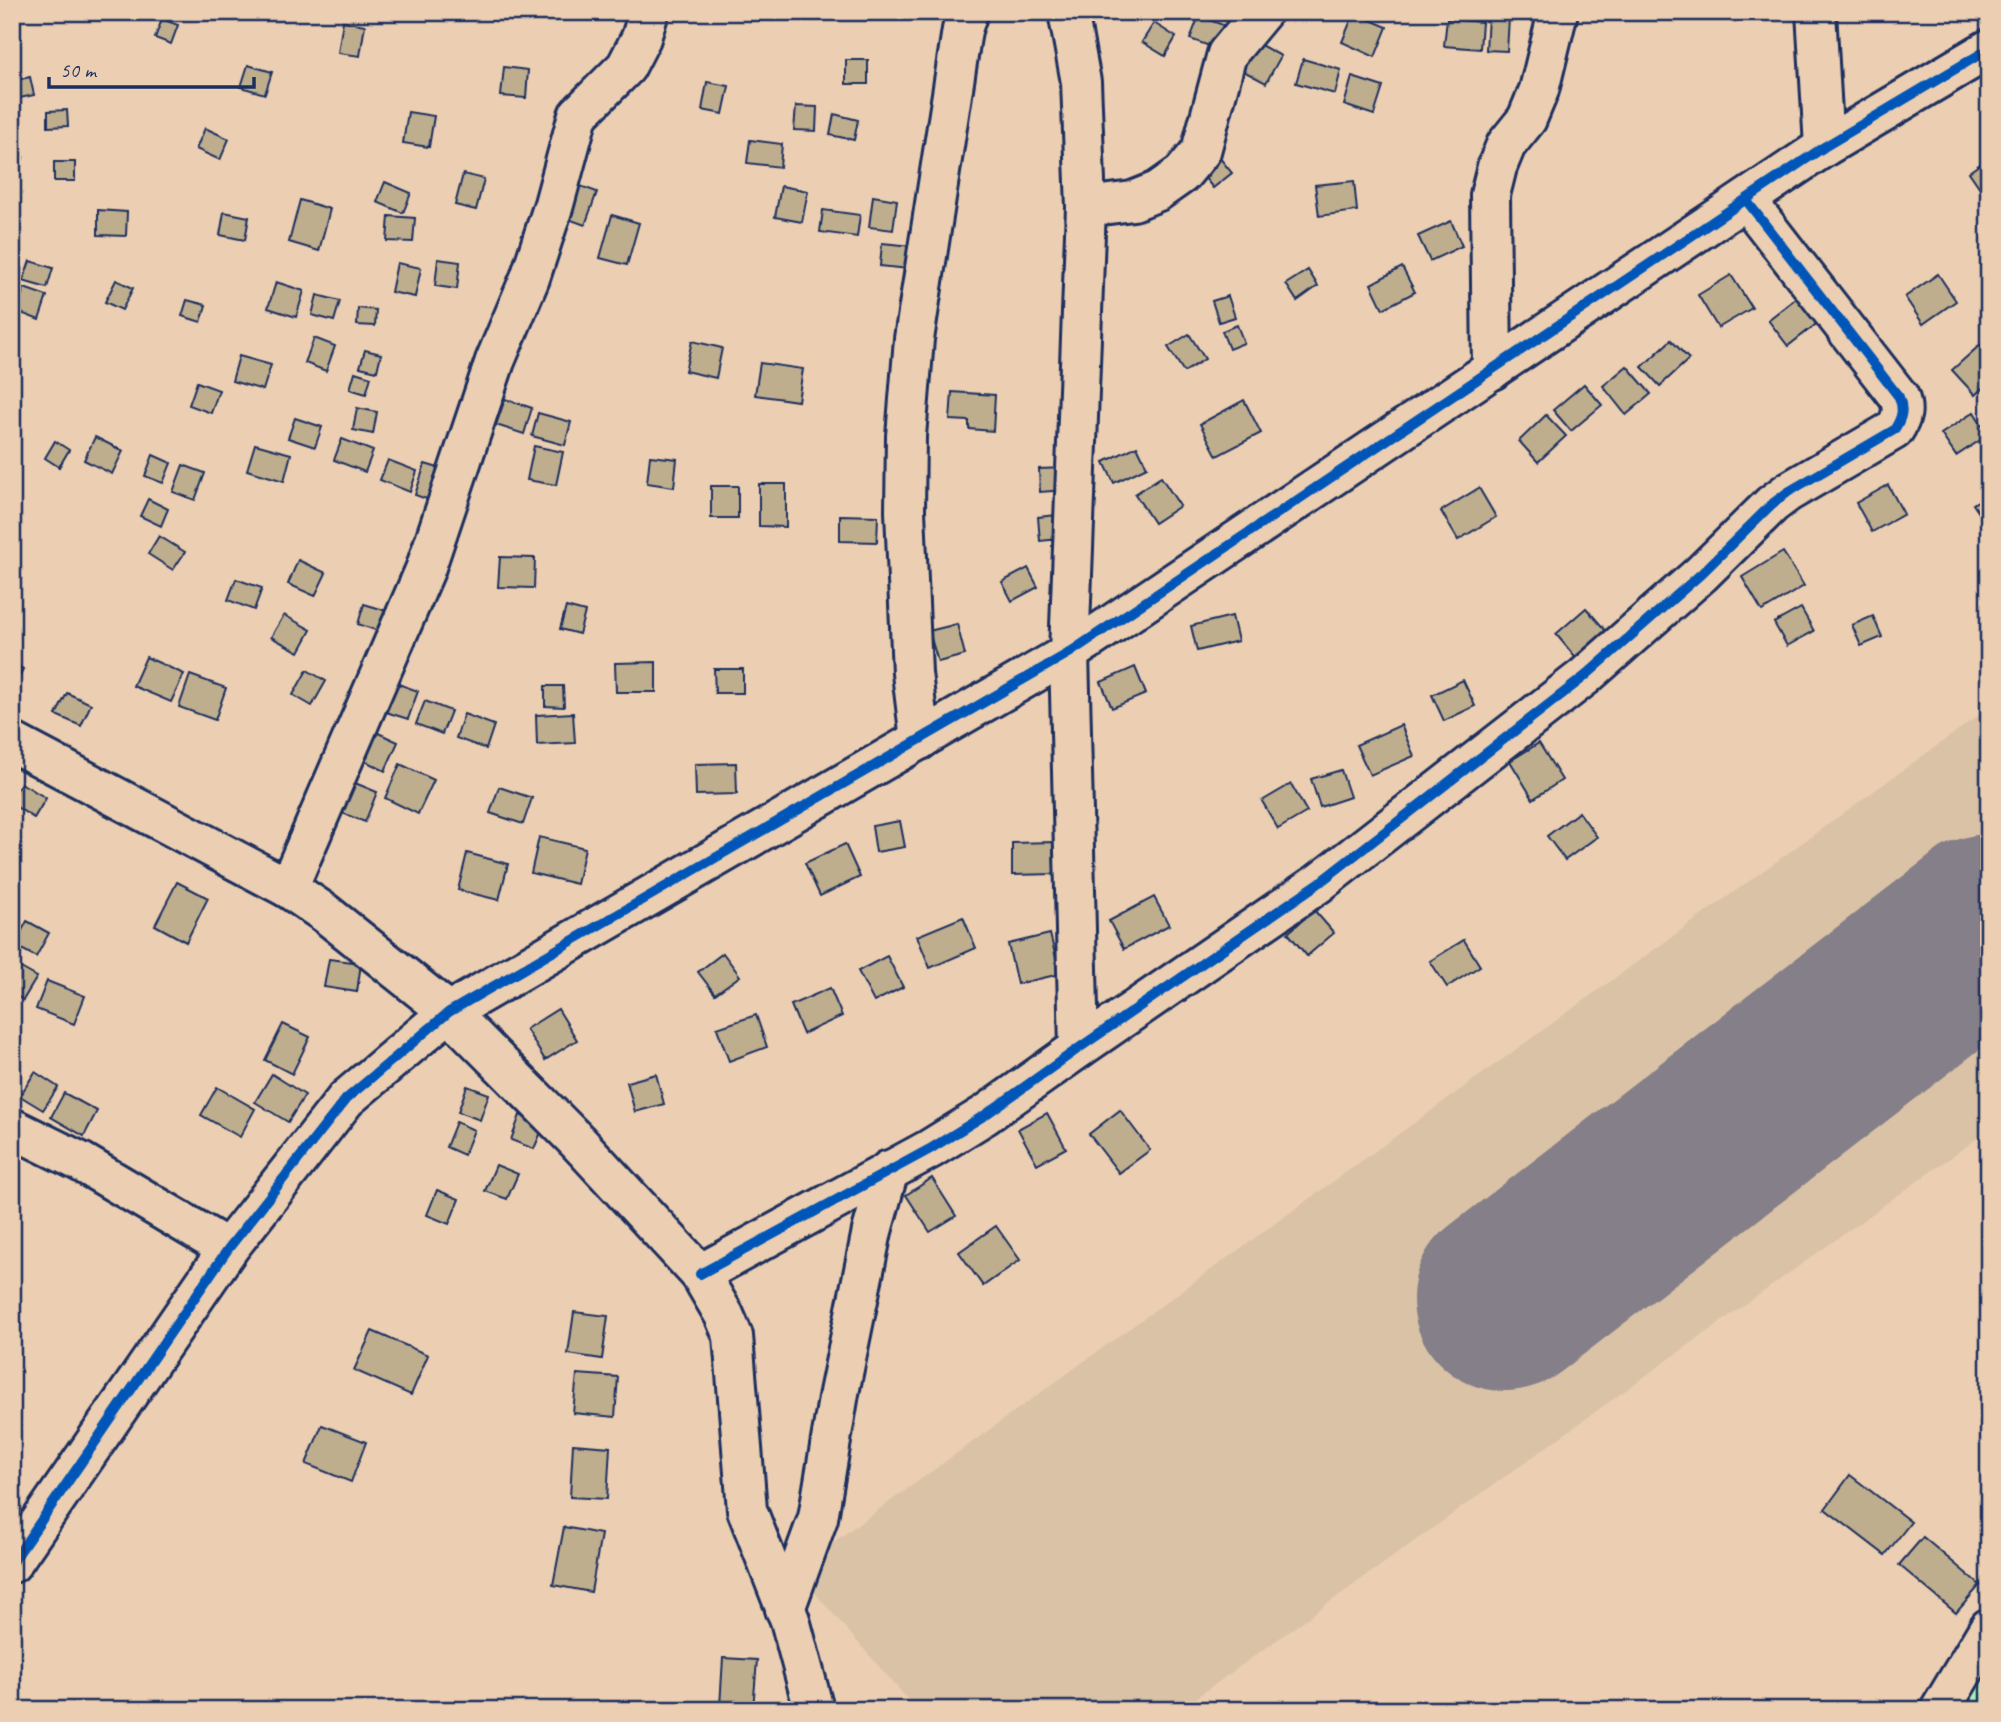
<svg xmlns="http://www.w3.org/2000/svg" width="2001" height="1722" viewBox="0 0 2001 1722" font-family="Caveat,sans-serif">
<rect width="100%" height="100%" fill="#eccfb2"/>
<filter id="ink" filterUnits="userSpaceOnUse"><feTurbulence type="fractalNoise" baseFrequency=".0143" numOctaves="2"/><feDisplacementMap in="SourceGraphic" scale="14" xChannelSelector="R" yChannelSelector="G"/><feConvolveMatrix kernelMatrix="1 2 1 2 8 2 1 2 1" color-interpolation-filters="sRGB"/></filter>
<g filter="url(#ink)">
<!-- built -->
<polygon fill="#dac2a6" points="1989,708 1989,1130 1179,1710 917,1710 795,1570"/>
<!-- green -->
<polygon fill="#b0f0b8" stroke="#66908b" stroke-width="2" points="1989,1635 1989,1710 1945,1710"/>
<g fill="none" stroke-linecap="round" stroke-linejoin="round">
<!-- runway -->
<polyline stroke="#847f88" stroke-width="184" points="1505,1299 1989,926"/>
</g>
<!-- building -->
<g fill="#beae8e" stroke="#1b2f5e" stroke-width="2">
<polygon points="1354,13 1387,27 1375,57 1342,42"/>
<polygon points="1199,16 1223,25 1215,48 1190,39"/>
<polygon points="1488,17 1509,18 1507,51 1486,50"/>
<polygon points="162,19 178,25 171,44 155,38"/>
<polygon points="1447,19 1482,22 1480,49 1444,46"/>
<polygon points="343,21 365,25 360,56 338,53"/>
<polygon points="1154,23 1176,37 1165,56 1142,42"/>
<polygon points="1251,40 1281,56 1266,83 1236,67"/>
<polygon points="1303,59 1341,70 1335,94 1296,83"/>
<rect x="846" y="60" width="22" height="24"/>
<polygon points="248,65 272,72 265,94 241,87"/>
<polygon points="504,67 528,70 526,98 501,96"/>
<polygon points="30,77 34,95 15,99 12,81"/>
<polygon points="1352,77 1383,87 1374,115 1344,105"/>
<polygon points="707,82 729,86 723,114 702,110"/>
<polygon points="796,106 817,107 816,131 794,130"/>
<polygon points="67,110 68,126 48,127 48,111"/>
<polygon points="408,112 434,116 429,147 403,143"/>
<polygon points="834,114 858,120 854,140 830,135"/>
<polygon points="1989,117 1989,134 1981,123"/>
<polygon points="205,128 229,139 220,160 196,149"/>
<polygon points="750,140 782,144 780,167 747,163"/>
<polygon points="1215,152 1232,173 1213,188 1196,167"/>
<polygon points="12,155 23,157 16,190 12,189"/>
<polygon points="1989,158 1989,201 1969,172"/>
<rect x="54" y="162" width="21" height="19"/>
<polygon points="463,174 484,179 476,210 455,205"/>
<polygon points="1354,181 1357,211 1319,216 1315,185"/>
<polygon points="385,182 411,193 403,213 377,202"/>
<polygon points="575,184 597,192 585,225 563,217"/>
<polygon points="781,186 808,191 802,222 775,217"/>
<polygon points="873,196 897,200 893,230 869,227"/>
<polygon points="300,200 330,209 319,251 289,242"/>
<polygon points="98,210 127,212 126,236 98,235"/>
<polygon points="823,210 860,215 857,237 820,232"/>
<polygon points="224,212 249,217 245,240 220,235"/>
<polygon points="612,215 639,223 627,265 600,258"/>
<polygon points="389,216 415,218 413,242 387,241"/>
<polygon points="1451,221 1462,246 1430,261 1418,236"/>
<polygon points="882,243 912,246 909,269 880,266"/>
<polygon points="438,259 460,262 457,289 435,286"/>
<polygon points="30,261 53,268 47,288 23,281"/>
<polygon points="397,263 421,268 415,297 391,292"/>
<polygon points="1402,267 1415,292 1383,309 1371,284"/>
<polygon points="1308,270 1318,286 1297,301 1286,284"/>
<polygon points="1938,274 1956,301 1923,324 1905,297"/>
<polygon points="12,275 21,279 16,295 12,294"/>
<polygon points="1731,275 1752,308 1718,328 1698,295"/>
<polygon points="116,280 133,288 122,310 105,302"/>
<polygon points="276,282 304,291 296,317 268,308"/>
<polygon points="24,288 47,296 39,320 16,311"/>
<polygon points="1804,292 1824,318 1788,346 1768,320"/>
<polygon points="317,295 340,301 334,321 312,315"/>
<polygon points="1228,296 1235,317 1219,322 1212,301"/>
<polygon points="187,300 206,305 201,322 182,316"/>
<polygon points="358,308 376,310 375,326 357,325"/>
<polygon points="1237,325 1244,343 1229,349 1222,331"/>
<polygon points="1189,334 1205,359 1184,372 1168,347"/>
<polygon points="314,338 335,346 326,371 305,363"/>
<polygon points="1671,340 1689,359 1660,386 1642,367"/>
<polygon points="692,341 722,348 716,378 685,371"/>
<polygon points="1980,345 1989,355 1989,382 1975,395 1952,370"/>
<polygon points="365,350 381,354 377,371 360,367"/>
<polygon points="239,356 271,365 263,390 232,381"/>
<polygon points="760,363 803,369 798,401 755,395"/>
<polygon points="1627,366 1651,394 1626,415 1603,386"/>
<polygon points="355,372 371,377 366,394 350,389"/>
<polygon points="197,382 219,390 211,413 189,405"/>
<polygon points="1584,384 1602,405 1571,431 1553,410"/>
<polygon points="952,392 995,395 993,431 969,429 969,421 950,420"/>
<polygon points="505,399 532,408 524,434 496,425"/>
<polygon points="1244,400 1261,433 1217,456 1200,424"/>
<polygon points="357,408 377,412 373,434 353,430"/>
<polygon points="1974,412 1988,435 1956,456 1941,434"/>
<polygon points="538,413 571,422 565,445 532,436"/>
<polygon points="1546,415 1566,436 1538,462 1519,441"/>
<polygon points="295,418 322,427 315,447 288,438"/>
<polygon points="95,437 123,451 112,474 84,460"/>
<polygon points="342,439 373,451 365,472 334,460"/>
<polygon points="55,441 69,450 59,467 45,458"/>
<polygon points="255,444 291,454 284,481 247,470"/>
<polygon points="534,446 563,452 556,485 527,480"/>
<polygon points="1137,446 1147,467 1114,483 1104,462"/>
<polygon points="153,455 171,463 163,483 145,476"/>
<polygon points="650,456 677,459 674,487 647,483"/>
<polygon points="388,460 417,471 410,492 380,480"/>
<polygon points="425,464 445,470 435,502 415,495"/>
<polygon points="183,465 205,473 195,500 173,492"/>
<polygon points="1064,468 1065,490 1040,492 1039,469"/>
<polygon points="1161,477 1180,506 1154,523 1135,494"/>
<polygon points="759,484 786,484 786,527 759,526"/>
<polygon points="1888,485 1904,514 1872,532 1856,503"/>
<rect x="711" y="486" width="27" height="32"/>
<polygon points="1479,488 1496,517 1458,540 1441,511"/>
<polygon points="1989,494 1989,528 1973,504"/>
<polygon points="148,499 168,509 161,526 140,516"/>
<polygon points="1067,514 1069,538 1040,541 1038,517"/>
<polygon points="840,515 878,516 877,542 840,541"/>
<polygon points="159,536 185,552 173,570 148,554"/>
<polygon points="1783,552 1804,586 1762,611 1742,577"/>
<polygon points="500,557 535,558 534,588 498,587"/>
<polygon points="298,560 326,573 315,596 288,584"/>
<polygon points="1028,568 1038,587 1012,601 1002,582"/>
<polygon points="236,579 262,588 254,610 228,600"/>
<polygon points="364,604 394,613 387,634 358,624"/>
<polygon points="566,607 585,612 579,634 560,629"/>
<polygon points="1586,608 1606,631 1575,657 1556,634"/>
<polygon points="1801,608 1814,631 1787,646 1774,623"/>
<polygon points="284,615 311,630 299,652 271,637"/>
<polygon points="1232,616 1238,641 1197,651 1191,626"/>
<polygon points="1873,616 1882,637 1861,646 1852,625"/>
<polygon points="957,624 965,655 938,662 929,631"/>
<polygon points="146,657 184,674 171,702 133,686"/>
<polygon points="656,662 656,692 616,692 615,663"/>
<polygon points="12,663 23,669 12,691"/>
<polygon points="1135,667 1146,694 1112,708 1101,682"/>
<polygon points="714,669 743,669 743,693 715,693"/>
<polygon points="307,670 326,681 312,706 293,695"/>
<polygon points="190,675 226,688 215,720 179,707"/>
<polygon points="1463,680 1475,706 1444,721 1432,695"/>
<polygon points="393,682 418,691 408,719 383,711"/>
<polygon points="545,686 563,686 564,707 545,706"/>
<polygon points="67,693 91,704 81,726 56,715"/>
<polygon points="425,701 451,711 442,734 416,724"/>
<polygon points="573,713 575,743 537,745 536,715"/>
<polygon points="464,714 494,725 486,749 456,738"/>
<polygon points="1401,725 1414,756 1370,775 1356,745"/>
<polygon points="376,732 398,742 385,771 363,760"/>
<polygon points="1539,743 1562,780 1533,799 1510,761"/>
<polygon points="736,763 737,794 696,795 695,764"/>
<polygon points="400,764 434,780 418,814 385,798"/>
<polygon points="1341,770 1350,797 1320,807 1311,779"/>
<polygon points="21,783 46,798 34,818 12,804 12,798"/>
<polygon points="355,783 377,792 365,822 342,813"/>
<polygon points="1291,784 1307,812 1278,829 1262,801"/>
<polygon points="499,787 532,798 523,824 490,813"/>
<polygon points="1579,812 1597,837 1565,860 1547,836"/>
<polygon points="900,821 905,847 876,852 872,826"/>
<polygon points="539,837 585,848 577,884 531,873"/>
<polygon points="1055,842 1056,874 1012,875 1012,843"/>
<polygon points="845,844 860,877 820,896 805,863"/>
<polygon points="467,853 508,864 499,900 458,890"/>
<polygon points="177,882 208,898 186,942 155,925"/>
<polygon points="1154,897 1169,925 1124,949 1109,921"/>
<polygon points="1314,910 1334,933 1307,956 1288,933"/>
<polygon points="963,917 976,948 930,968 917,936"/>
<polygon points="27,921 49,933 36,957 14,945"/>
<polygon points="1050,934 1060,974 1017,984 1008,944"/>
<polygon points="1464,940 1480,966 1447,987 1430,961"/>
<polygon points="723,953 740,976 715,994 698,972"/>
<polygon points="887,956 903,987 874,1002 858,971"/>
<polygon points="329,959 361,963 357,992 324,987"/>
<polygon points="12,963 37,977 23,1000 12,993"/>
<polygon points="47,981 85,996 74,1024 36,1009"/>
<polygon points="830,988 842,1016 803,1034 791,1005"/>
<polygon points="558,1009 577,1040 545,1060 526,1029"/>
<polygon points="756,1015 767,1047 729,1061 717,1028"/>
<polygon points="283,1024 310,1037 292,1074 265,1060"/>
<polygon points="35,1072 58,1087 43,1110 20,1096"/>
<polygon points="272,1074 305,1095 288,1122 255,1102"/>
<polygon points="656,1074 664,1104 635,1112 627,1082"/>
<polygon points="467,1086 489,1094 480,1120 458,1112"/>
<polygon points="217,1087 255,1109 240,1137 201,1115"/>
<polygon points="64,1093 97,1111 84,1136 51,1117"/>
<polygon points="1120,1110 1150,1150 1119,1173 1089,1134"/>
<polygon points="1047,1113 1066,1148 1037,1164 1018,1129"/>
<polygon points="520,1115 544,1125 534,1149 511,1140"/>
<polygon points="456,1122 474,1130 464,1155 446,1147"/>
<polygon points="496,1165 518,1174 507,1199 485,1191"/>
<polygon points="932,1178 956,1216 930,1232 906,1195"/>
<polygon points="437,1190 459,1199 449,1224 427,1215"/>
<polygon points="996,1226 1020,1260 983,1286 959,1252"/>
<polygon points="574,1312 608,1316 602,1359 568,1354"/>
<polygon points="372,1331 428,1355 411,1395 354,1370"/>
<polygon points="577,1374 618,1377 615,1417 573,1413"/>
<polygon points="322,1425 366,1442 351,1482 306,1464"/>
<polygon points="573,1444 610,1447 607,1499 570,1497"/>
<polygon points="1850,1475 1911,1522 1885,1555 1825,1509"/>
<polygon points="564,1527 601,1534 591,1592 553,1585"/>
<polygon points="1923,1537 1980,1585 1956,1613 1899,1565"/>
<polygon points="723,1658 757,1660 753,1709 720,1706"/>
</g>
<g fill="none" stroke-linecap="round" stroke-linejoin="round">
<!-- minor casing -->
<g stroke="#1b2f5e" stroke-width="44">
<g id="minor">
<polyline points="1068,12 1081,82 1086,207 1069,653 1079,1048"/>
<polyline points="1816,12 1824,147"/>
<polyline points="1086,207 1133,201 1158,191 1182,174 1201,151 1227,54 1262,12"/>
<polyline points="1492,370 1490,195 1497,167 1506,145 1527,119 1539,90 1558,12"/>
<polyline points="920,740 912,673 905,511 906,436 914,339 962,30 968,12"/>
<polyline points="12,742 288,888 325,913 449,1012 578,1142 700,1274 724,1315 733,1336 747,1510 790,1620 814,1710"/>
<polyline points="288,888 425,570 495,361 530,278 554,204 578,115 626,67 641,38 649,12"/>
<polyline points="12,1128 81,1162 228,1249"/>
<path d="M700,1274L930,1149L985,1115L1079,1048L1319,883L1584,677L1701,574L1772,504L1788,492L1894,430C1902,418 1904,410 1899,397L1746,200"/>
<polyline points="12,1563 228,1249 346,1099 449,1012 1069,653 1824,147 1989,49"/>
<polyline points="785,1609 818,1518 839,1393 872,1231 889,1170"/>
<polyline points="1940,1710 1989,1628"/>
</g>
</g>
<!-- minor -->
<use href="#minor" stroke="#eccfb2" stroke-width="38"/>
<!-- cycleway casing -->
<g stroke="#eccfb2" stroke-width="15">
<g id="cycleway">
<path d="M700,1274L930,1149L985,1115L1079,1048L1319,883L1584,677L1701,574L1772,504L1788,492L1894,430C1902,418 1904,410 1899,397L1746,200"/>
<polyline points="12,1563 228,1249 346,1099 449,1012 1069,653 1824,147 1989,49"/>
</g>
</g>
<!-- cycleway -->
<use href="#cycleway" stroke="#0057b8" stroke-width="10"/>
</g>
</g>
<!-- margin -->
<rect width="2001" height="1722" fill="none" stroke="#eccfb2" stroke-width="42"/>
<rect x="21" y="21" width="1959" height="1680" fill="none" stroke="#1b2f5e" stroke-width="2.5" filter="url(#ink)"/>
<!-- scale -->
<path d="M49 77v10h205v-10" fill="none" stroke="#1b2f5e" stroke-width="3.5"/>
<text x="60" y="77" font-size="21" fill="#1b2f5e" stroke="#eccfb2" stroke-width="5" paint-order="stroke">50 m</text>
</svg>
